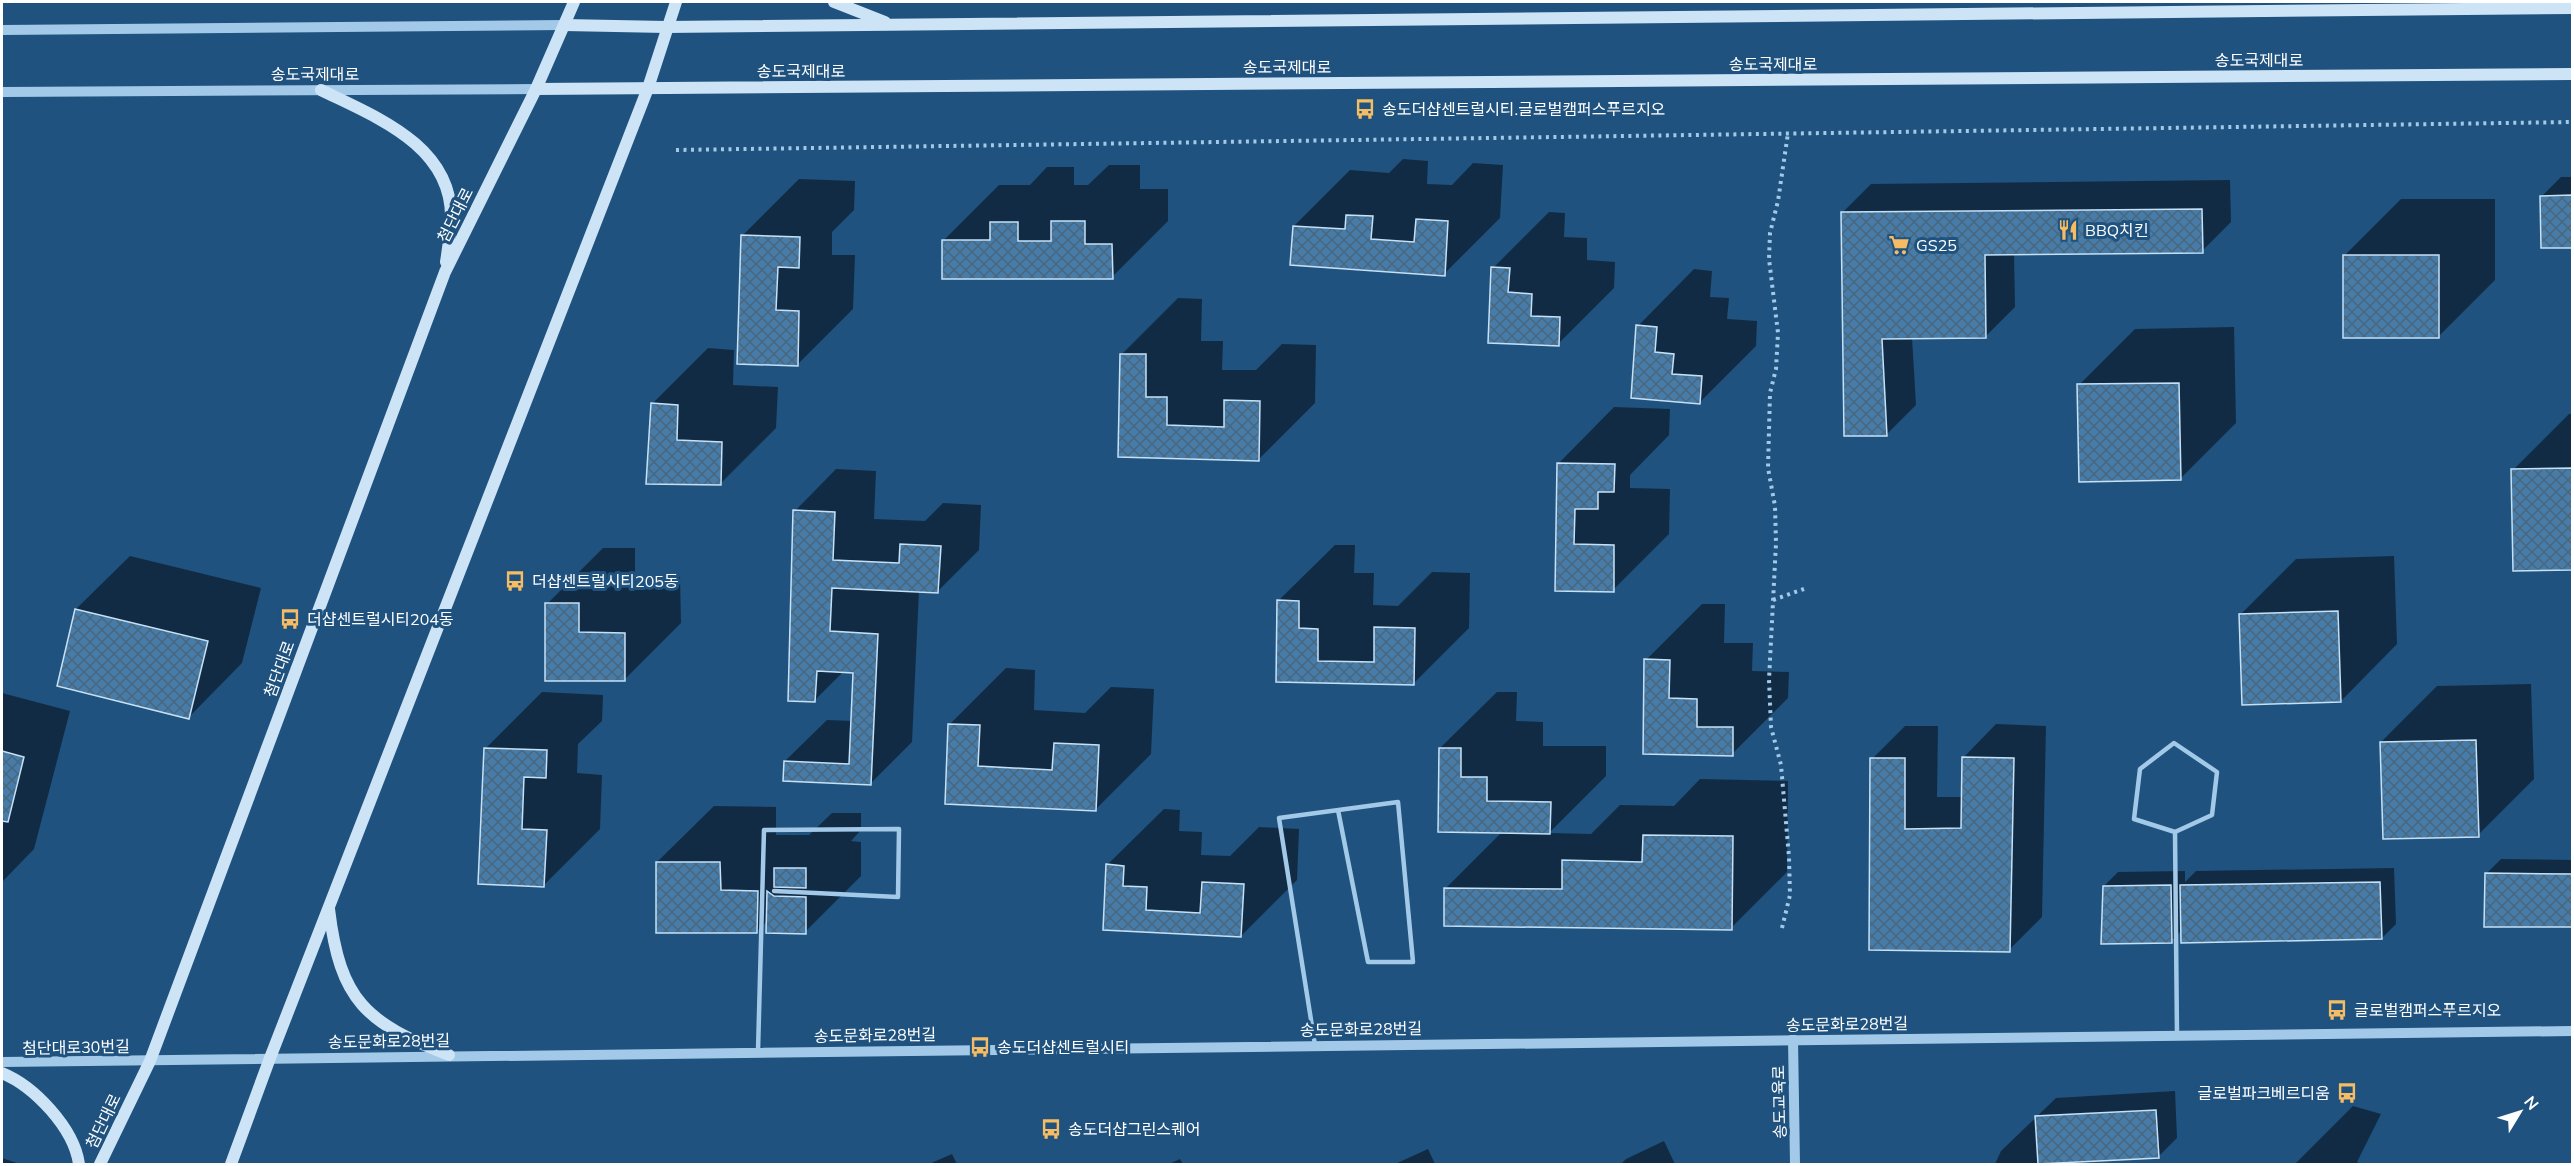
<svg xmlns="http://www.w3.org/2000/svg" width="2574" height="1166" viewBox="0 0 2574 1166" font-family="Mulish,'Noto Sans KR',sans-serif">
<defs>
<pattern id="building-cross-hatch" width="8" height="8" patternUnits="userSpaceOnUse" patternTransform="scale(1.5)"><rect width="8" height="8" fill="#477ca8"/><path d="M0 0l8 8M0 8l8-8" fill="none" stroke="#49667f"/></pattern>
</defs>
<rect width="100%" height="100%" fill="#1f527e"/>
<!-- shadow -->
<g fill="#0007">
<polygon points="1403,159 1428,161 1427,184 1452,185 1473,163 1503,165 1500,218 1444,274 1294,226 1350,170 1389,173"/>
<polygon points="1109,165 1140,165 1140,189 1168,189 1168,221 1112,277 943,241 999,185 1030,185 1047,167 1074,167 1074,185 1088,185"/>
<polygon points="2561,177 2572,177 2572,247 2543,247 2542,196"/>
<polygon points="799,179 855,181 854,210 832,232 832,255 855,255 853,309 797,365 743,235"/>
<polygon points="2230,180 2231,222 2202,251 2014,253 2015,307 1986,336 1912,337 1916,405 1887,434 1842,213 1871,184"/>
<polygon points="2401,199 2495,199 2495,280 2439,336 2345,255"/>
<polygon points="1549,212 1565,213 1564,237 1587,238 1587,260 1615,262 1614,288 1558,344 1490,341 1493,268"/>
<polygon points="1694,269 1712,271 1710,297 1729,298 1727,319 1757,321 1756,346 1700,402 1633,397 1638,326"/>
<polygon points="1178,298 1202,299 1201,341 1223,341 1222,370 1256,370 1282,344 1316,345 1315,403 1259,459 1120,456 1122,354"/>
<polygon points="2234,327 2236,423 2180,479 2079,385 2135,329"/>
<polygon points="708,348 734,350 733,385 778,387 776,428 720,484 648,482 652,404"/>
<polygon points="1614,407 1670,409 1669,435 1630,475 1630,488 1670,489 1669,534 1613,590 1556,589 1558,464"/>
<polygon points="2569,414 2572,414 2572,568 2515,569 2513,470"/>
<polygon points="836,469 876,471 874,519 925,521 943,503 981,505 979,550 938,591 919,590 912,742 870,784 785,761 827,720 853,721 855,672 844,671 815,700 795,511"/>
<polygon points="1335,545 1355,545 1354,573 1374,573 1373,605 1398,606 1432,572 1470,573 1469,628 1413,684 1277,681 1278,601"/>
<polygon points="603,548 635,548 635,577 680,577 681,623 625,679 547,604"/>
<polygon points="130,556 261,588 242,663 189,717 59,685 76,609"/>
<polygon points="2394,556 2397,644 2341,701 2240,615 2296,559"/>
<polygon points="1702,604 1725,604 1724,643 1753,643 1752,671 1789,672 1788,698 1732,754 1644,753 1646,660"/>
<polygon points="1006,668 1035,670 1034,710 1085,713 1111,687 1154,689 1151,754 1095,810 946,803 950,724"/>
<polygon points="2531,684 2534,779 2478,835 2381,742 2437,686"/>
<polygon points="542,692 603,695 602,721 578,744 577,773 602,775 600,829 544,885 486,748"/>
<polygon points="1497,692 1517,692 1516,721 1543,722 1543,746 1606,746 1606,776 1549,833 1591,834 1620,805 1674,806 1700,779 1788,781 1787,872 1731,928 1446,888 1503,831 1440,830 1440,748"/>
<polygon points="2,693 70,711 34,849 2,882"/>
<polygon points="1996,724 2046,726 2042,917 2009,950 1870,949 1872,759 1905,726 1938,726 1937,797 1963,797 1964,757"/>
<polygon points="714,806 776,807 776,835 809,835 832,813 861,813 861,830 851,841 861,842 861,876 805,932 768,920 756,932 657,862"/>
<polygon points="1164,809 1180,810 1179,831 1202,832 1201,855 1230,856 1259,827 1299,829 1297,880 1241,936 1104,929 1107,865"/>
<polygon points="2501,859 2572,860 2572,926 2486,926 2487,873"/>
<polygon points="2394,868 2396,924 2382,938 2182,930 2171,941 2104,886 2118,872 2185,871 2185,882 2196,871"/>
<polygon points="2175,1091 2177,1138 2158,1157 2066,1162 2073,1164 1995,1164 2001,1151 2056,1098"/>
<polygon points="2353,1106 2381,1114 2357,1162 2362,1164 2295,1164"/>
<polygon points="1664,1141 1675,1164 1621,1164 1626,1159"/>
<polygon points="1428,1149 1435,1164 1395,1164"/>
<polygon points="952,1154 957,1164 929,1164"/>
<polygon points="2,1158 20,1164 2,1164"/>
<polygon points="1180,1159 1183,1164 1169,1164"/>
</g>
<!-- building -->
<g fill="url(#building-cross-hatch)" stroke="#c6e1f6" stroke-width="1.5">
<polygon points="2572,195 2572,248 2541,248 2540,196"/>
<polygon points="2202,209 2203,253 1985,255 1986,338 1882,339 1887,436 1844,436 1841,212"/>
<polygon points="1346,215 1373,216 1371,239 1414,242 1416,219 1448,221 1445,276 1290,265 1293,226 1345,229"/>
<polygon points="1051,221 1085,221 1085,244 1112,244 1113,279 942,279 942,240 990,240 990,222 1018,222 1018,241 1051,241"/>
<polygon points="741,235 800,237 799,268 778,267 776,310 799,311 798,366 737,364"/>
<rect x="2343" y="255" width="96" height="83"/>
<polygon points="1491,267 1510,268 1508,292 1532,294 1531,316 1560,317 1559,346 1488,343"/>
<polygon points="1636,325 1657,327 1655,352 1674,354 1672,374 1702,376 1700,404 1631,398"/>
<polygon points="1120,354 1146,354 1146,397 1167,397 1167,425 1224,427 1224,400 1260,401 1259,461 1118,457"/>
<polygon points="2179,383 2181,480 2079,482 2077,384"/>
<polygon points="651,403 678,405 677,440 722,442 721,485 646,484"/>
<polygon points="1557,463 1615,464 1614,492 1598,492 1598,509 1575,509 1574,544 1614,545 1614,592 1555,591"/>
<polygon points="2572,468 2572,570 2513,571 2511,469"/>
<polygon points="793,510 835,512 833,560 899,563 900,544 941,546 938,593 832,588 830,631 878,634 871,785 783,781 784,761 849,764 853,673 817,671 815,702 788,701"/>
<polygon points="1277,600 1299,601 1299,628 1318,629 1318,661 1374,662 1374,627 1415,628 1414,685 1276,682"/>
<polygon points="545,603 579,603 579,632 625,633 625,681 545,681"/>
<polygon points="75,609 208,641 189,719 57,686"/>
<polygon points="2338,611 2341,702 2242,705 2239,614"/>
<polygon points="1644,659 1670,660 1669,698 1697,699 1697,727 1733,727 1733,756 1643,754"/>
<polygon points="948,724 980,725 978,766 1052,770 1054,743 1099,745 1096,811 945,804"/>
<polygon points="2476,740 2479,837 2383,839 2380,742"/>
<polygon points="484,748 547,750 546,778 524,777 522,829 547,830 544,887 478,884"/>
<polygon points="1439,748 1461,748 1461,777 1487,777 1487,801 1551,802 1550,834 1438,832"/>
<polygon points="2,751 24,757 8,822 2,821"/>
<polygon points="1962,757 2014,758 2010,952 1869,950 1870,758 1905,758 1905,829 1961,828"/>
<polygon points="1643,835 1733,836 1732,930 1444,926 1444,888 1562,889 1562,860 1642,862"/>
<polygon points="656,862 720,862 721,890 758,891 757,933 656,933"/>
<polygon points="1106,864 1124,866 1123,886 1147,887 1146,910 1200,913 1202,882 1244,884 1241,937 1103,930"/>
<polygon points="774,868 806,868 806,888 774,887"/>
<polygon points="2485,873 2572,874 2572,927 2484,927"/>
<polygon points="2380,882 2382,939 2181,943 2180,885"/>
<polygon points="2171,885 2172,943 2101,944 2103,886"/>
<polygon points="767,891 774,896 806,897 806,934 766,933"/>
<polygon points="2156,1110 2159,1158 2038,1164 2035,1116"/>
</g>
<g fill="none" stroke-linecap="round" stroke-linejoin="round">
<!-- path -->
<g stroke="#a3c9e8" stroke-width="4" stroke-dasharray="3 4.5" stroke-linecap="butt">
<polyline points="676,150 2572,122"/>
<polyline points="1773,600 1804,589"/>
<polyline points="1782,928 1790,895 1789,857 1781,765 1771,727 1769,680 1776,543 1775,506 1768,468 1770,393 1776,369 1778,333 1769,259 1770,233 1778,201 1788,133"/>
</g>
<!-- service -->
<g stroke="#a3c9e8" stroke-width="4.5">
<polyline points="2175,832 2134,819 2140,769 2174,743 2217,772 2212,815 2175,832 2177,1035"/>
<polyline points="1315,1045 1279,818 1398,802 1413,962 1368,962 1338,810"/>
<polyline points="758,1051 764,830 899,829 898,897 774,891"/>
</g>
<!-- tertiary -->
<g stroke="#a3c9e8" stroke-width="10">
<polyline points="2,30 564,25"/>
<polyline points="2,92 536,89"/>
<polyline points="1793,1039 1795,1164"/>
<polyline points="2,1062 2572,1031"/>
</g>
<!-- secondary -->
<g stroke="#cde3f6" stroke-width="12">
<polyline points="834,2 885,22"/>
<polyline points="564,25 666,27 2572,8"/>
<polyline points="536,89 2572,74"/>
<path d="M321,90C376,117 454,146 451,221C450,235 448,249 446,262"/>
<path d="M329,909C340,1001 366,1023 449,1055"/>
<path d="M2,1073C34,1086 74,1128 79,1164"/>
<polyline points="100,1164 150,1061 445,272 536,89 574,2"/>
<polyline points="231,1164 270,1058 648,88 676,2"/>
</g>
</g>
<!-- icons -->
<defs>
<g id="bus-bare" transform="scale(1.62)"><path d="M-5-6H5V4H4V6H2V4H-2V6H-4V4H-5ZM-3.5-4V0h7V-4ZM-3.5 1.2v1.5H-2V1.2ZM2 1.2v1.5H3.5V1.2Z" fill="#f6bc63" stroke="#1f527e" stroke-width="2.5" paint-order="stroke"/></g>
<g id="restaurant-bare" transform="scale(1.62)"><path d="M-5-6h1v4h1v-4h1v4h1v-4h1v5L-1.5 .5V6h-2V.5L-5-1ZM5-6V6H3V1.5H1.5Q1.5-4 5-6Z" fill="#f6bc63" stroke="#1f527e" stroke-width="2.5" paint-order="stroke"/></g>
<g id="supermarket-bare" transform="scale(1.62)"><path d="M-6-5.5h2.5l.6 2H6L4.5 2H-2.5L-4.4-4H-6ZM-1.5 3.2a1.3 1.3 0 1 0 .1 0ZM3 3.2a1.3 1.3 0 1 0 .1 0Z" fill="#f6bc63" stroke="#1f527e" stroke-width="2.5" paint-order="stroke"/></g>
</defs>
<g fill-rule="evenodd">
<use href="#bus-bare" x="1365" y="109"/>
<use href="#restaurant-bare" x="2068" y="230"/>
<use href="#supermarket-bare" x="1899" y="245"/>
<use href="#bus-bare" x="515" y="581"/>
<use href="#bus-bare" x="290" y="619"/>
<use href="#bus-bare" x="2337" y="1010"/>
<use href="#bus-bare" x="980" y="1047"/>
<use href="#bus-bare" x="2347" y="1093"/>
<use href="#bus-bare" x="1051" y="1129"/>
</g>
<g text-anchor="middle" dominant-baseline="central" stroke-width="6" stroke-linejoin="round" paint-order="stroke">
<!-- street labels -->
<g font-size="16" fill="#fff" stroke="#1f527e">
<text x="2259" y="60">송도국제대로</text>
<text x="1773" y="64">송도국제대로</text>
<text x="1287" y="67">송도국제대로</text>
<text x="801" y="71">송도국제대로</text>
<text x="315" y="74">송도국제대로</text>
<text transform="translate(455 215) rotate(-63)">첨단대로</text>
<text transform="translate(279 669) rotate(-70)">첨단대로</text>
<text transform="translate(1847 1024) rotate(-1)">송도문화로28번길</text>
<text transform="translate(1361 1029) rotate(-1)">송도문화로28번길</text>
<text transform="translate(875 1035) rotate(-1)">송도문화로28번길</text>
<text transform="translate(389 1041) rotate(-1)">송도문화로28번길</text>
<text transform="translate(76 1047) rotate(-1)">첨단대로30번길</text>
<text transform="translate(1779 1102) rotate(-91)">송도교육로</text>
<text transform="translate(103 1121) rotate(-64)">첨단대로</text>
</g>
<!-- poi labels -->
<g font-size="16" fill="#fff" stroke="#1f527e" text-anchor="start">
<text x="1382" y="109">송도더샵센트럴시티.글로벌캠퍼스푸르지오</text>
<text x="2085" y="230">BBQ치킨</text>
<text x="1916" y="245">GS25</text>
<text x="532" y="581">더샵센트럴시티205동</text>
<text x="307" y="619">더샵센트럴시티204동</text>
<text x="2354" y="1010">글로벌캠퍼스푸르지오</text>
<text x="997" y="1047">송도더샵센트럴시티</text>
<text x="2330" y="1093" text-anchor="end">글로벌파크베르디움</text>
<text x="1068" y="1129">송도더샵그린스퀘어</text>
</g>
</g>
<!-- border -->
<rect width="2574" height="1166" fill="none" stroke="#ffffff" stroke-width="6"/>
<!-- north arrow -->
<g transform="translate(2520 1112) rotate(52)" stroke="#1f527e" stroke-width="4.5" paint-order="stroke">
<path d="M0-4.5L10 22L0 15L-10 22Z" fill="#ffffff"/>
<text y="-9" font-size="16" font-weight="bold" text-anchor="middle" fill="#ffffff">N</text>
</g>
</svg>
